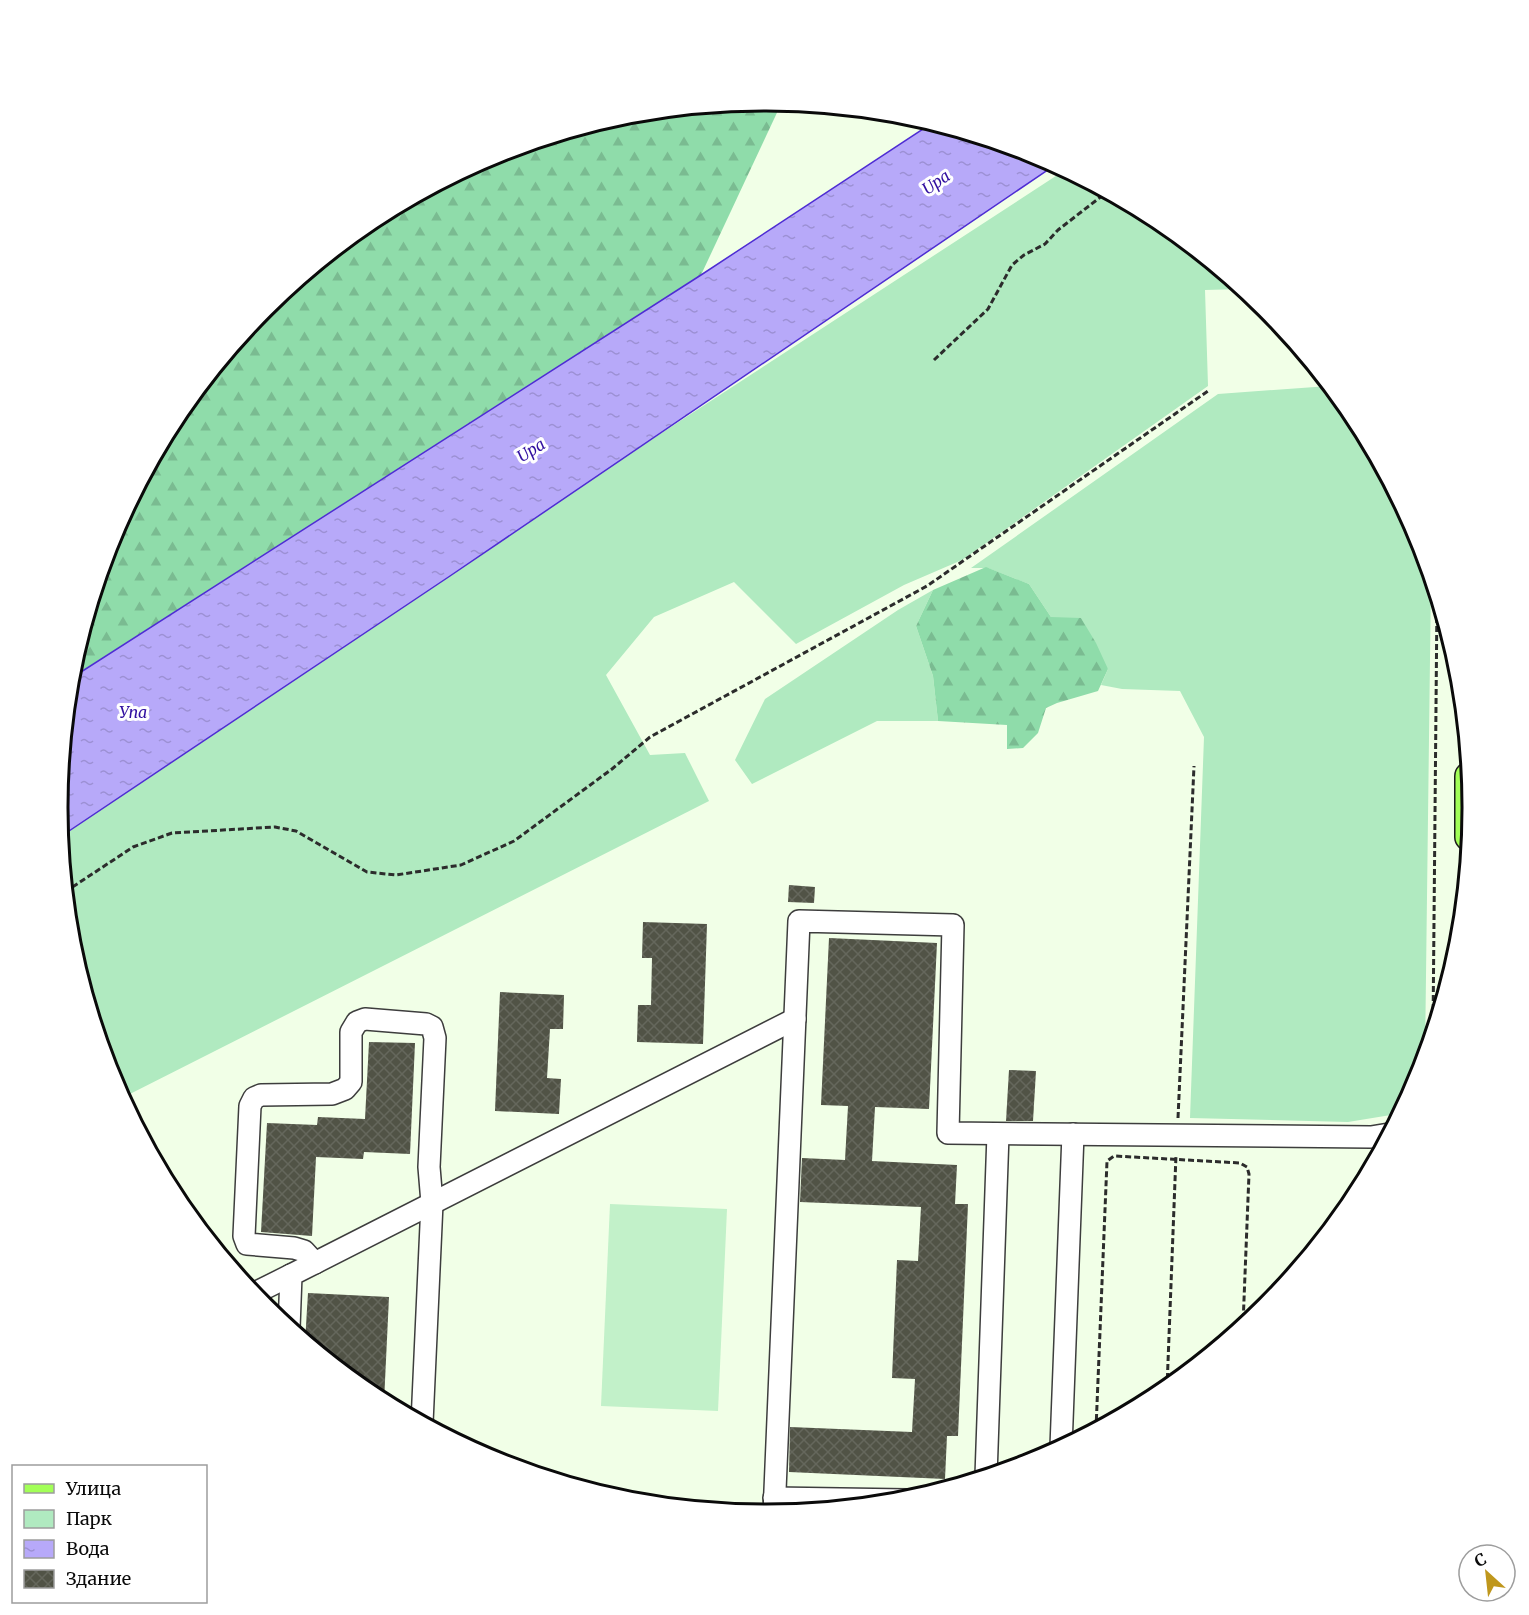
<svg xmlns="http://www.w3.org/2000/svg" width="1529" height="1615" viewBox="0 0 1529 1615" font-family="Merriweather,serif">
<defs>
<pattern id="forest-firs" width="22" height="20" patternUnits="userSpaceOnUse" patternTransform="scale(1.5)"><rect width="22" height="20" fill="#8fdcaa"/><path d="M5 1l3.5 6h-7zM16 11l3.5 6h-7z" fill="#7abb91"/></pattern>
<pattern id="water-ripples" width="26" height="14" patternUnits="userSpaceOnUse" patternTransform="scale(1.5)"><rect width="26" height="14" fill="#b7a9f9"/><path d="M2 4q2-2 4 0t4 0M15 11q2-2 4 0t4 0" fill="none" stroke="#9c90d4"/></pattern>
<pattern id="building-cross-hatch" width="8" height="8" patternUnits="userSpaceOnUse" patternTransform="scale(1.5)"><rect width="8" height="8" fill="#515346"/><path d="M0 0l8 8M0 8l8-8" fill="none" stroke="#65675c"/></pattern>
</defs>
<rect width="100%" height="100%" fill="#f1ffe7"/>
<!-- green -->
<g fill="#b0eac0">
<polygon points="1065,170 1158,219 1242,289 1205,290 1208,386 962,560 904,585 796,644 734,582 654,617 606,675 650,755 685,753 709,801 122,1098 111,1078 71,945 59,826"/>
<polygon points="1329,386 1353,415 1418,537 1431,580 1425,1055 1418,1079 1400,1112 1397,1114 1348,1122 1190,1118 1204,737 1180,691 1122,689 1101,685 1108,669 1051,617 1029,584 988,568 971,568 1218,394"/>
<polygon points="933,590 916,626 933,676 938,721 877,721 752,784 735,760 765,699 898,610"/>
</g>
<!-- forest -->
<g fill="url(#forest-firs)">
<polygon points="765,100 782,102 701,275 70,679 71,669 111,536 176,414 264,307 372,219 494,154 627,114"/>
<polygon points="986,567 1029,584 1051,617 1081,618 1096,643 1108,669 1098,691 1057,703 1046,708 1038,733 1023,748 1007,749 1007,725 938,721 933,676 916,626 933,590"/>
</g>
<!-- pitch -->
<polygon fill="#c2f1c9" points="610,1204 727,1209 718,1411 601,1406"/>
<!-- water -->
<polygon fill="url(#water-ripples)" stroke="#4e2dd3" stroke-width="1.5" points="932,123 1036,154 1055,165 450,576 60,837 57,807 70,679 701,275"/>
<!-- building -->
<g fill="url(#building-cross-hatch)">
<polygon points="789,885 815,887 814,903 788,902"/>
<polygon points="643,922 707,924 703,1044 637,1042 638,1005 651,1005 652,958 642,958"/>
<polygon points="829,938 937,943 929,1109 875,1107 872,1161 957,1165 955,1204 968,1204 958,1436 947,1436 945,1479 789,1472 790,1427 912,1432 915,1379 892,1378 897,1260 918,1261 921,1207 800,1202 802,1158 845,1160 848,1106 821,1105"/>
<polygon points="500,992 564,995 563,1029 550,1029 547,1078 561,1079 559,1114 495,1111"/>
<polygon points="369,1042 415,1043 410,1154 364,1152 363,1159 316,1157 312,1236 261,1232 267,1123 317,1125 318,1117 365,1119"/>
<polygon points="1009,1070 1036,1071 1033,1121 1006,1121"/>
<polygon points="308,1293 389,1297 384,1402 371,1396 305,1342"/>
</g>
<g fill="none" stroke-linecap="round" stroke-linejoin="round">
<!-- minor casing -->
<g stroke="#3d3d3d" stroke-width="24">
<g id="minor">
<polyline points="315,1263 304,1251 294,1248 247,1244 244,1236 250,1106 254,1098 261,1095 332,1094 345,1089 351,1082 351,1032 357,1022 365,1019 426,1024 432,1027 435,1038 429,1167 432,1203 422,1423"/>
<polyline points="253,1294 291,1275"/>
<polyline points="289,1328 291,1275 795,1019"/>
<polyline points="1061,1447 1073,1134"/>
<polyline points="986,1476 998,1134"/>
<polyline points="774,1498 907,1500"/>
<polyline points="774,1514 799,921 953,925 948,1133 1371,1137 1389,1134"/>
</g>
</g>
<!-- major casing -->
<g stroke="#1b1b1b" stroke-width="30">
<polyline id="major" points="1469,776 1469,837"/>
</g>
<!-- path -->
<g stroke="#2c2c2c" stroke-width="3" stroke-dasharray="6 3" stroke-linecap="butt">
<polyline points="934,360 988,309 1012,265 1024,255 1045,244 1058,230 1107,192"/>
<polyline points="65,892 133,847 172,833 275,827 296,831 367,872 396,875 461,865 514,841 612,769 650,737 927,586 1208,391"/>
<polyline points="1433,1028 1437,600"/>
<polyline points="1178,1118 1194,766"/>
<polyline points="1167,1388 1176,1155"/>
<polyline points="1096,1429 1107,1161 1114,1156 1240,1163 1247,1167 1249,1174 1243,1325"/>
</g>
<!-- minor -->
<use href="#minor" stroke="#fff" stroke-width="21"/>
<!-- major -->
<use href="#major" stroke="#a2ff57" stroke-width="27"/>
</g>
<g text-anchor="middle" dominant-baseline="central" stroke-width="6" stroke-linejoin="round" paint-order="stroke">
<!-- water labels -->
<g font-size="16" font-style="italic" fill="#310fa0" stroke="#fff">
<text transform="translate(936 182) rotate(-34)">Upa</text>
<text transform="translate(531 450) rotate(-32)">Upa</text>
<text x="133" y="712">Упа</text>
</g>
</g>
<!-- crop -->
<path d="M0 0H1529V1615H0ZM764 111H766A696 696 0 0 1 1462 807V808A696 696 0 0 1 766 1504H764A696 696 0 0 1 68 808V807A696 696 0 0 1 764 111Z" fill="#fff" fill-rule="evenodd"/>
<path fill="none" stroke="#0a0a0a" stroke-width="3" d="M764 111H766A696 696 0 0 1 1462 807V808A696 696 0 0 1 766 1504H764A696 696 0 0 1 68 808V807A696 696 0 0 1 764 111Z"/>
<!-- legend -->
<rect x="12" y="1465" width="195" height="138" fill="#ffffff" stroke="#9d9d9d" stroke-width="1.5"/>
<rect x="24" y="1484" width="30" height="9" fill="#a2ff57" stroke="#9d9d9d" stroke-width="1.5"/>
<text x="66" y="1495" font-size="18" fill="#0a0a0a">Улица</text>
<rect x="24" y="1510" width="30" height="18" fill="#b0eac0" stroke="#9d9d9d" stroke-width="1.5"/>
<text x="66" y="1525" font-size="18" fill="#0a0a0a">Парк</text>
<rect x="24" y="1540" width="30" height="18" fill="url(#water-ripples)" stroke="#9d9d9d" stroke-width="1.5"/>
<text x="66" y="1555" font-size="18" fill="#0a0a0a">Вода</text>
<rect x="24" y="1570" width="30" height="18" fill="url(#building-cross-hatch)" stroke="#9d9d9d" stroke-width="1.5"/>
<text x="66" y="1585" font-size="18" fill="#0a0a0a">Здание</text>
<!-- north arrow -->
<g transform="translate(1487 1573) rotate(333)"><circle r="28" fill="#ffffff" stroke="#9d9d9d" stroke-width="1.5"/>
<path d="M0-4.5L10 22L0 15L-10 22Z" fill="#bf971d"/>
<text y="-9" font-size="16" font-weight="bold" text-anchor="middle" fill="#0a0a0a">С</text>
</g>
</svg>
